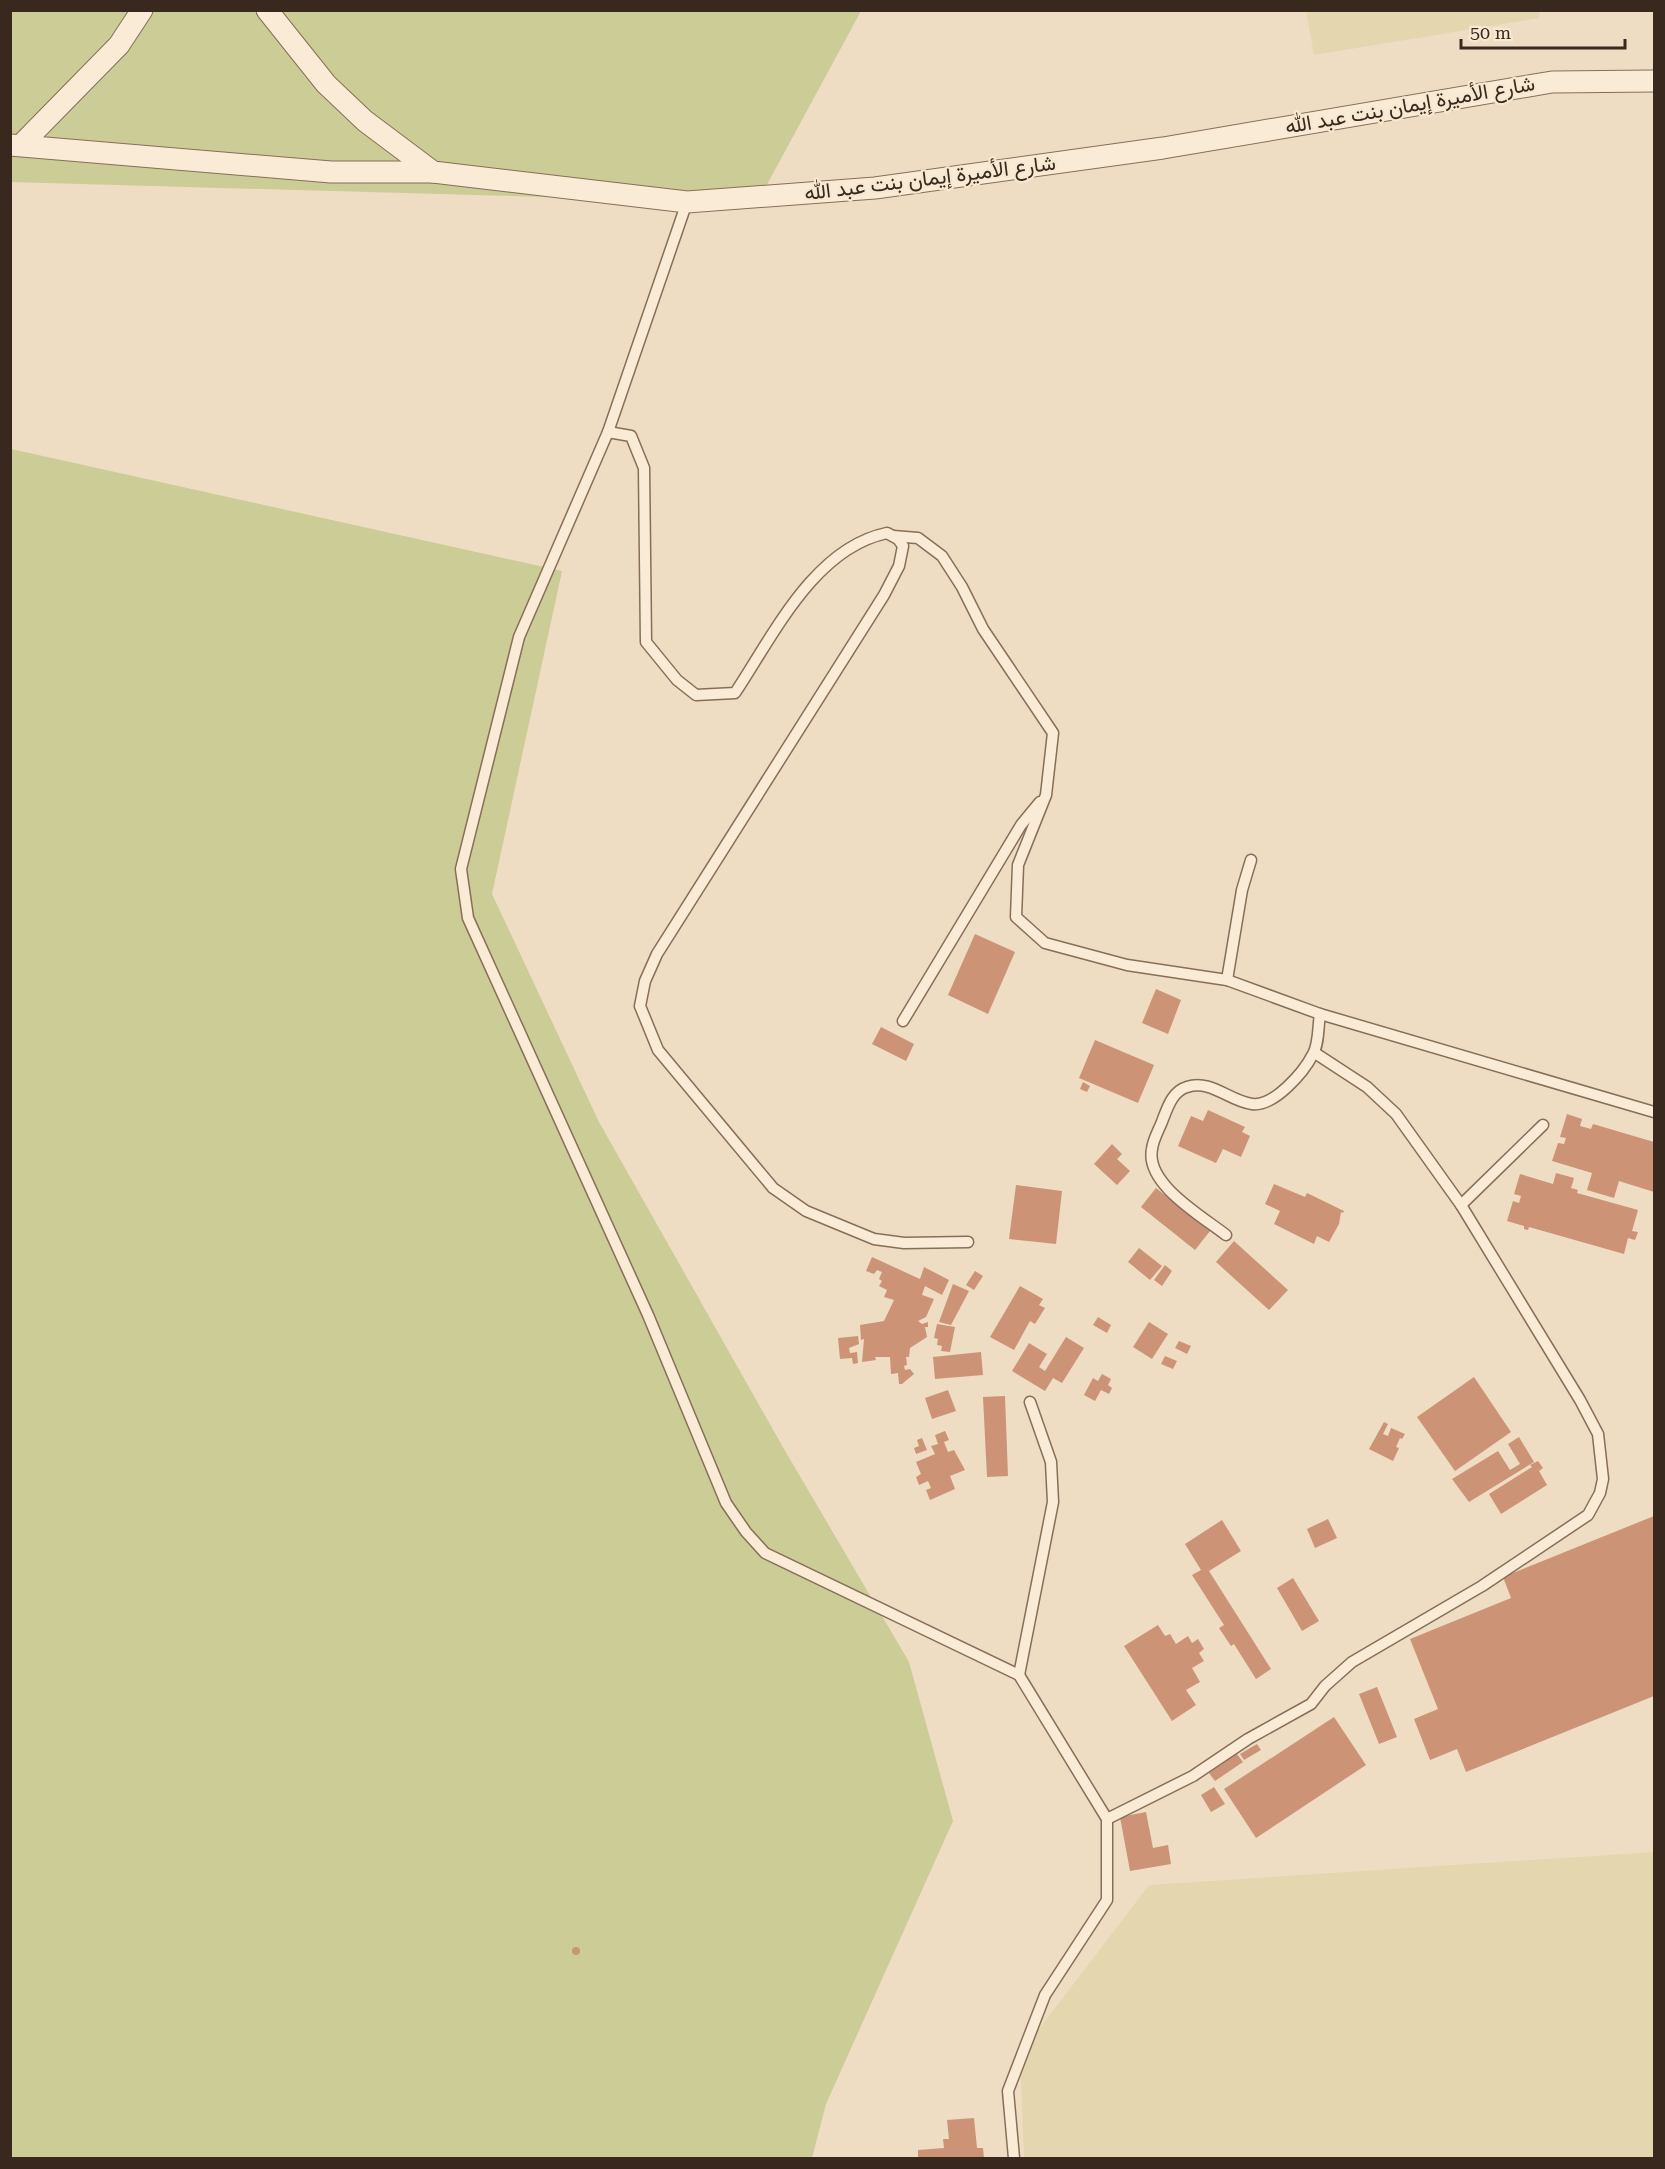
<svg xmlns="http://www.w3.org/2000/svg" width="1665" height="2169" viewBox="0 0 1665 2169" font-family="'Roboto Serif',Vazirmatn,serif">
<rect width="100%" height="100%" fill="#eeddc2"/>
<!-- farmland -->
<g fill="#e4d7af">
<polygon points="1306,11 1540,10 1540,11 1539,18 1314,55"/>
<polygon points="1654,1852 1654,2158 1024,2158 1020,2054 1149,1885"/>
</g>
<!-- green -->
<g fill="#cbcc96">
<polygon points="11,11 861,11 757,203 11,182"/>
<polygon points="11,449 562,571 492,894 599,1122 784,1449 909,1662 953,1821 826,2104 812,2158 11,2158"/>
</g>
<!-- building -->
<g fill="#cd9377">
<polygon points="975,934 1015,952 988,1014 948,995"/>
<polygon points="1156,989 1181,1000 1168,1034 1142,1023"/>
<polygon points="881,1027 914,1044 906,1061 872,1044"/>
<polygon points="1095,1040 1154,1065 1138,1103 1079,1078"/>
<polygon points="1083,1082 1090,1086 1087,1092 1080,1089"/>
<polygon points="1208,1110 1245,1127 1242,1132 1250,1136 1241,1157 1223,1149 1216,1163 1178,1146 1191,1116 1203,1121"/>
<polygon points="1567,1114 1582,1119 1580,1126 1591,1129 1593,1124 1654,1142 1654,1192 1619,1181 1614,1198 1587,1190 1592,1173 1552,1161 1558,1143 1564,1144 1566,1138 1560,1137"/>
<polygon points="1112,1144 1122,1154 1117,1159 1130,1171 1117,1185 1094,1164"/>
<polygon points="1556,1173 1574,1178 1571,1188 1578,1190 1577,1193 1638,1210 1632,1231 1638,1232 1635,1240 1628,1238 1624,1254 1529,1227 1528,1230 1524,1229 1524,1226 1507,1221 1513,1201 1519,1203 1521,1196 1514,1194 1520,1174 1553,1184"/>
<polygon points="1274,1184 1305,1197 1307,1193 1344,1211 1343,1213 1341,1212 1339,1224 1329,1242 1317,1236 1314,1244 1274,1224 1280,1211 1265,1204"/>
<polygon points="1016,1185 1062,1191 1056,1244 1009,1239"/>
<polygon points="1156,1188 1210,1231 1195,1250 1141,1207"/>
<polygon points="1234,1241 1288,1290 1269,1310 1216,1262"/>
<polygon points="1139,1248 1162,1266 1150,1280 1128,1262"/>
<polygon points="872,1257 920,1279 924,1267 949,1280 942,1295 925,1286 922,1295 934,1299 926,1317 918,1321 922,1324 928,1322 928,1327 925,1327 927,1337 910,1348 909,1357 906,1357 907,1365 904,1366 905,1370 910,1369 914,1374 902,1384 899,1384 898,1373 891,1374 890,1357 875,1357 876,1360 862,1362 864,1339 861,1340 860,1325 884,1321 894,1300 884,1297 887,1290 879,1286 882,1281 879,1279 882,1272 877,1270 874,1274 866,1271"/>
<polygon points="1165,1265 1172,1271 1162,1286 1154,1280"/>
<polygon points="975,1271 983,1276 974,1290 966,1285"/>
<polygon points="953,1284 969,1291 951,1325 939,1322"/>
<polygon points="1020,1286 1043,1299 1039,1305 1045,1308 1035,1324 1030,1321 1014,1350 990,1337"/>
<polygon points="1098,1317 1111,1325 1107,1333 1093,1325"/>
<polygon points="1149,1322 1168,1334 1152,1359 1133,1347"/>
<polygon points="937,1324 955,1327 950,1352 941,1351 942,1346 937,1345 938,1339 934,1338"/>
<polygon points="858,1336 859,1344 849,1348 850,1353 857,1352 858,1363 853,1364 852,1358 840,1359 838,1338"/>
<polygon points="1066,1337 1084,1348 1062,1383 1053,1378 1045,1391 1012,1371 1029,1343 1047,1354 1039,1367 1045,1371"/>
<polygon points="1179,1341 1191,1346 1187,1354 1175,1348"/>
<polygon points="981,1352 983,1375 935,1379 933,1357"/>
<polygon points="1165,1356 1177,1361 1173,1369 1161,1364"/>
<polygon points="1102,1374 1111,1379 1108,1385 1112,1388 1109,1394 1101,1390 1095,1401 1084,1395 1093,1378 1098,1381"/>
<polygon points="1474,1377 1511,1432 1455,1471 1417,1417"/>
<polygon points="948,1390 956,1411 932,1419 925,1398"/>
<polygon points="1005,1396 1008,1476 987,1477 983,1397"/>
<polygon points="1384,1422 1388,1424 1383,1434 1388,1436 1391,1428 1405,1434 1402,1439 1400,1438 1396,1447 1399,1448 1393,1461 1369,1449"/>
<polygon points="945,1431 949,1440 944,1442 948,1452 954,1450 965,1470 950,1476 955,1489 930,1500 926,1490 931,1488 928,1481 919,1485 916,1477 921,1474 916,1462 935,1454 931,1446 938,1444 935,1435"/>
<polygon points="1519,1437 1534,1462 1469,1502 1452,1479 1498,1451 1510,1470 1520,1464 1508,1444"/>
<polygon points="922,1438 927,1450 916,1454 914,1448 919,1446 917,1440"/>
<polygon points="1538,1461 1543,1468 1539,1471 1547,1485 1501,1514 1489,1494 1532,1467 1530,1465"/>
<polygon points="1654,1516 1654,1696 1466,1772 1457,1749 1430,1760 1414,1719 1438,1709 1410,1639 1511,1598 1503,1577"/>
<polygon points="1328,1519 1337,1538 1315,1548 1307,1529"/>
<polygon points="1222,1520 1241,1551 1209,1571 1271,1669 1256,1679 1234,1644 1231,1646 1219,1628 1224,1625 1192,1575 1201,1570 1185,1544"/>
<polygon points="1293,1578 1319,1621 1302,1631 1277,1588"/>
<polygon points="1158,1625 1165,1636 1170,1634 1176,1644 1188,1636 1192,1643 1198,1639 1204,1649 1199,1653 1204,1661 1192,1668 1200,1682 1186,1690 1196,1705 1172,1721 1124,1646"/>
<polygon points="1377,1687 1397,1737 1379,1744 1359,1694"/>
<polygon points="1334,1717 1366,1765 1256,1838 1224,1789"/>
<polygon points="1257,1744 1261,1750 1244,1760 1240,1754"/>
<polygon points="1237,1754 1243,1762 1215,1781 1209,1773"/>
<polygon points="1214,1787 1225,1804 1211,1812 1201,1795"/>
<polygon points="1146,1812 1153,1848 1168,1845 1171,1864 1130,1871 1120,1817"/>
<circle cx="576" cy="1951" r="4"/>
<polygon points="974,2118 977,2148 983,2148 984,2158 918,2158 918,2150 944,2148 943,2139 949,2139 947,2120"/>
</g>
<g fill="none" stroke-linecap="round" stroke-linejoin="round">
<!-- service casing -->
<g stroke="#886e59" stroke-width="13">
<g id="service">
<polyline points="687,202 608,432 519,637 461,869 468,918 648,1315 726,1503 746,1532 765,1553 1019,1675 1107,1819 1107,1900 1045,1995 1008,2091 1014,2158"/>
<path d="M608,432L631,436L644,468L646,642L677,680L696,695L735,693C773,636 814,548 887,533L898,539L903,546L899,566L884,595L657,954L645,981L640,1006L658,1050L773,1188L806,1211L874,1239L904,1243L968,1242"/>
<polyline points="893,536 918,538 942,556 962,587 983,629 1053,733 1046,795 1018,865 1016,917 1045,943 1127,965 1227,980 1320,1014 1654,1112"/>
<polyline points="1227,980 1242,890 1251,860"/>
<polyline points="903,1021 1021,825 1040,802"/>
<polyline points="1461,1205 1543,1125"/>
<path d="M1226,1235C1202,1216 1145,1184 1152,1149C1153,1139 1160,1128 1163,1119C1168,1106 1173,1091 1187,1087C1211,1079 1229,1101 1252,1104C1274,1107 1304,1072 1313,1054C1319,1044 1318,1026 1320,1014"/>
<polyline points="1019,1675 1053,1502 1051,1462 1030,1402"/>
<polyline points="1107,1819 1193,1776 1248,1739 1311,1704 1325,1686 1352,1662 1482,1586 1588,1515 1600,1493 1603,1479 1598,1434 1580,1400 1461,1205 1396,1114 1367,1087 1315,1053"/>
</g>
</g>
<!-- minor casing -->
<g stroke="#886e59" stroke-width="23">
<g id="minor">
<polyline points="267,10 326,84 365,121 433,172 687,202 875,188 1163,148 1552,82 1654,81"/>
<polyline points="10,145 331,172 433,172"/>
<polyline points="21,145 119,45 142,10"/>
</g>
</g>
<!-- service -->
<use href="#service" stroke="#f9ebd5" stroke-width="10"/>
<!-- minor -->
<use href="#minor" stroke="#f9ebd5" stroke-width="21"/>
</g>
<g text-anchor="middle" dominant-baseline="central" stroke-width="4.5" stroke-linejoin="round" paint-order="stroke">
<!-- street labels -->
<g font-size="21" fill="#38281d" stroke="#f6e8d1">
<text transform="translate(1410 105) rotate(-10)">شارع الأميرة إيمان بنت عبد الله</text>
<text transform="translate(930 178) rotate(-7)">شارع الأميرة إيمان بنت عبد الله</text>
</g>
</g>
<!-- border -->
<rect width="1665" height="2169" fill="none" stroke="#38281d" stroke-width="24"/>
<!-- scale -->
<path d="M1461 39v9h164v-9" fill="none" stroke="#38281d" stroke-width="3"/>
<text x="1470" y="39" font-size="18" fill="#38281d" stroke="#f6e8d1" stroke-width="4.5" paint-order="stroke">50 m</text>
</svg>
